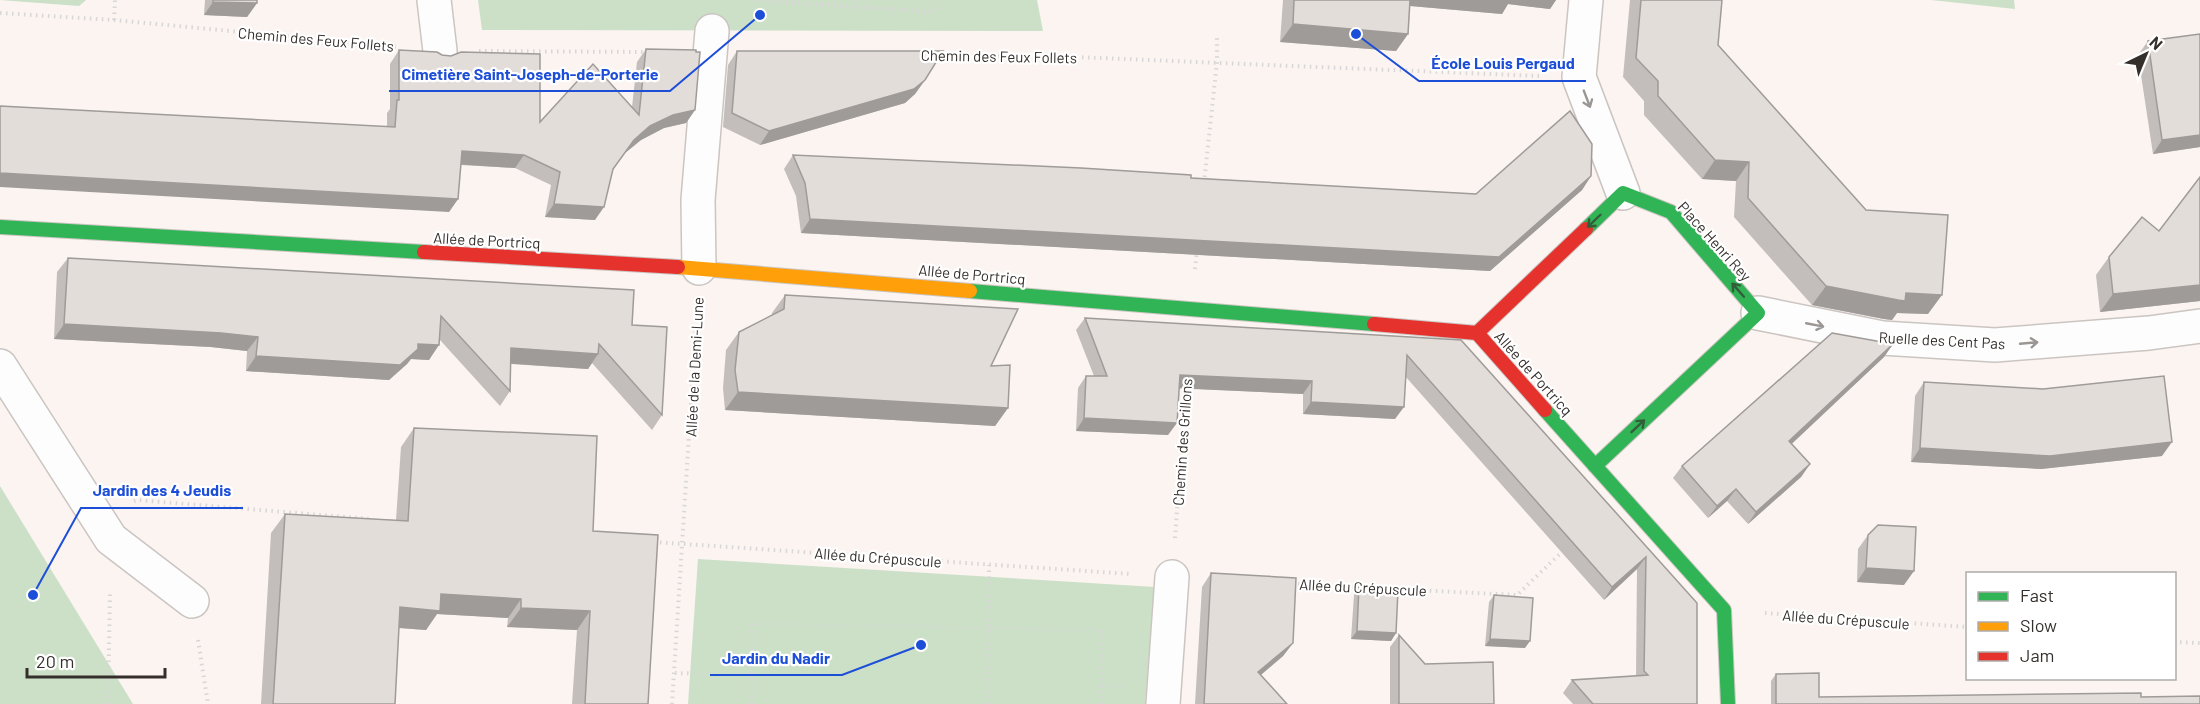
<svg xmlns="http://www.w3.org/2000/svg" width="2200" height="704" viewBox="0 0 2200 704" font-family="Barlow,sans-serif">
<rect width="100%" height="100%" fill="#fbf4f1"/>
<!-- green -->
<g fill="#cce0c8">
<polygon points="0,0 86,0 79,6"/>
<polygon points="478,0 1037,0 1043,31 482,30"/>
<polygon points="1931,0 2014,0 2015,9"/>
<polygon points="0,486 133,704 0,704"/>
<polygon points="698,559 1155,587 1145,704 688,704"/>
</g>
<g fill="none" stroke-linecap="round" stroke-linejoin="round">
<!-- street casing -->
<g stroke="#cbc5c2" stroke-width="36">
<g id="street">
<polyline points="434,0 440,51"/>
<polyline points="1586,0 1579,77 1623,193"/>
<polyline points="699,268 698,200 712,31"/>
<polyline points="1758,313 1882,338 1995,345 2149,333 2200,326"/>
<polyline points="0,366 111,539 192,601"/>
<polyline points="1163,704 1172,577"/>
</g>
</g>
<!-- fast casing -->
<g stroke="#cbc5c2" stroke-width="16">
<g id="fast">
<polyline points="0,227 424,252"/>
<polyline points="1586,229 1623,193 1671,212 1758,313 1595,466"/>
<polyline points="970,291 1374,324"/>
<polyline points="1545,410 1724,610 1728,704"/>
</g>
</g>
<!-- slow casing -->
<g stroke="#cbc5c2" stroke-width="16">
<polyline id="slow" points="678,267 970,291"/>
</g>
<!-- jam casing -->
<g stroke="#cbc5c2" stroke-width="16">
<g id="jam">
<polyline points="424,252 678,267"/>
<polyline points="1374,324 1477,333 1545,410"/>
<polyline points="1477,333 1586,229"/>
</g>
</g>
<!-- path -->
<g stroke="#d8d6d6" stroke-width="4" stroke-dasharray="1.5 4.5" stroke-linecap="butt">
<polyline points="756,0 932,12 941,0"/>
<polyline points="854,7 855,0"/>
<polyline points="0,13 114,20 400,47"/>
<polyline points="114,20 115,0"/>
<polyline points="479,51 649,52"/>
<polyline points="938,55 1074,57 1539,76"/>
<polyline points="1204,183 1217,62 1217,37"/>
<polyline points="1195,269 1197,250"/>
<polyline points="134,501 137,500 371,519"/>
<polyline points="1175,538 1186,384"/>
<polyline points="654,542 1131,574"/>
<polyline points="1292,584 1517,595 1565,549"/>
<polyline points="1765,613 1968,627"/>
<polyline points="198,640 208,704"/>
<polyline points="2174,642 2200,643"/>
<polyline points="675,673 751,675"/>
<polyline points="1101,686 1124,686"/>
<polyline points="108,704 110,591"/>
<polyline points="672,704 697,308"/>
<polyline points="751,704 751,624 1102,630 1101,704"/>
<polyline points="988,704 989,565"/>
</g>
<!-- street -->
<use href="#street" stroke="#fefdfd" stroke-width="33"/>
<!-- fast -->
<use href="#fast" stroke="#30b455" stroke-width="14"/>
<!-- slow -->
<use href="#slow" stroke="#ff9f0a" stroke-width="14"/>
<!-- jam -->
<use href="#jam" stroke="#e5322d" stroke-width="14"/>
</g>
<!-- wall -->
<g fill="#c3bebb">
<polygon points="205,0 257,0 257,3 247,17 204,15"/>
<polygon points="1283,0 1556,0 1550,9 1508,4 1502,14 1410,6 1408,34 1396,51 1280,42"/>
<polygon points="1630,0 1722,0 1718,45 1928,314 1897,313 1892,320 1884,319 1812,305 1734,217 1736,181 1702,179 1644,115 1644,101 1623,77"/>
<polygon points="2200,34 2200,147 2153,154 2138,55 2148,41"/>
<polygon points="646,49 695,110 686,123 664,128 641,140 625,153 613,170 595,220 545,217 551,185 515,168 461,165 458,199 449,212 387,127 387,113 390,109 390,64 399,50 540,122 632,107 637,62"/>
<polygon points="737,51 925,80 915,94 905,103 760,145 723,127 728,65"/>
<polygon points="793,155 1476,194 1591,176 1582,190 1490,271 801,233 796,196 784,169"/>
<polygon points="2200,177 2200,301 2100,312 2096,275 2109,257 2159,231"/>
<polygon points="68,258 632,325 662,415 652,430 592,363 588,369 511,364 510,391 500,406 440,340 429,360 411,359 407,364 389,380 246,371 247,351 211,347 54,339 57,272"/>
<polygon points="785,295 991,366 1008,408 995,426 725,410 723,388 726,350 739,332 772,315 772,313"/>
<polygon points="1085,318 1461,340 1697,603 1697,704 1573,704 1563,693 1572,680 1636,676 1637,569 1604,600 1405,376 1395,419 1303,414 1303,394 1179,388 1168,435 1076,431 1078,388 1086,376 1094,376 1076,330"/>
<polygon points="1893,344 1884,357 1791,444 1810,464 1801,477 1748,524 1727,501 1708,518 1673,478 1682,466"/>
<polygon points="1924,382 2162,456 2041,469 1911,462 1915,396"/>
<polygon points="414,428 593,531 648,704 572,704 577,630 507,627 508,618 437,614 426,630 399,628 395,704 261,704 271,533 285,514 396,520 401,447"/>
<polygon points="1868,535 1904,585 1857,582 1858,549"/>
<polygon points="1211,573 1293,643 1283,656 1260,675 1287,704 1195,704 1202,587"/>
<polygon points="1359,587 1396,633 1391,641 1351,639 1354,595"/>
<polygon points="1494,595 1525,648 1485,646 1489,602"/>
<polygon points="1399,635 1425,664 1494,704 1390,704 1390,647"/>
<polygon points="1776,674 1819,697 2141,697 2200,704 1771,704 1771,681"/>
</g>
<!-- shaded-wall -->
<g fill="#9f9b99">
<polygon points="1402,0 1556,0 1550,9 1508,4 1502,14 1399,5"/>
<polygon points="213,2 257,3 247,17 204,15"/>
<polygon points="1293,24 1408,34 1396,51 1280,42"/>
<polygon points="925,80 915,94 905,103 760,145 769,131"/>
<polygon points="695,110 686,123 664,128 641,140 625,153 634,140 650,126 673,115"/>
<polygon points="2200,135 2200,147 2153,154 2162,140"/>
<polygon points="462,151 524,155 515,168 453,164"/>
<polygon points="1715,160 1749,162 1736,181 1702,179"/>
<polygon points="0,173 458,199 449,212 0,187"/>
<polygon points="1591,176 1582,190 1490,271 801,233 810,219 1499,257"/>
<polygon points="554,204 604,207 595,220 545,217"/>
<polygon points="2200,285 2200,301 2100,312 2113,294"/>
<polygon points="1826,286 1906,293 1942,295 1928,314 1897,313 1892,320 1884,319 1812,305"/>
<polygon points="64,324 221,333 258,337 247,351 211,347 54,339"/>
<polygon points="418,344 439,345 429,360 411,359 407,364 389,380 246,371 256,356"/>
<polygon points="1893,344 1884,357 1781,454 1789,441"/>
<polygon points="511,348 598,354 588,369 501,363"/>
<polygon points="1180,375 1312,381 1303,394 1171,388"/>
<polygon points="738,392 1008,408 995,426 725,410"/>
<polygon points="1311,402 1404,407 1395,419 1303,414"/>
<polygon points="1084,418 1177,423 1168,435 1076,431"/>
<polygon points="2172,442 2162,456 2041,469 1911,462 1920,448"/>
<polygon points="1810,464 1801,477 1748,524 1756,512"/>
<polygon points="1736,489 1727,501 1708,518 1717,506"/>
<polygon points="1646,557 1637,569 1604,600 1612,587"/>
<polygon points="1866,568 1914,571 1904,585 1857,582"/>
<polygon points="441,594 521,599 508,618 437,614 426,630 387,627 400,607"/>
<polygon points="521,608 590,611 577,630 507,627"/>
<polygon points="1357,631 1396,633 1391,641 1351,639"/>
<polygon points="1490,639 1530,641 1525,648 1485,646"/>
<polygon points="1293,643 1283,656 1248,686 1258,672"/>
</g>
<!-- building -->
<g fill="#e3ddda" stroke="#9f9b99" stroke-width="1.5">
<polygon points="213,0 257,0 257,3 213,2"/>
<polygon points="1294,0 1410,0 1408,34 1293,24"/>
<polygon points="1641,0 1722,0 1718,45 1866,210 1948,215 1942,295 1906,293 1905,301 1898,300 1826,286 1748,198 1749,162 1715,160 1658,96 1658,81 1636,58"/>
<polygon points="2200,34 2200,135 2162,140 2148,41"/>
<polygon points="646,49 696,50 696,52 700,52 695,110 673,115 650,126 634,140 613,169 604,207 554,204 560,172 524,155 462,151 458,199 0,173 0,106 395,127 397,100 399,100 399,50 437,52 442,55 451,56 461,52 540,54 540,122 593,64 639,115"/>
<polygon points="737,51 943,51 925,80 914,89 769,131 732,113"/>
<polygon points="1570,111 1592,144 1591,176 1499,257 810,219 805,183 793,155 1081,168 1191,175 1191,178 1476,194"/>
<polygon points="2200,177 2200,285 2113,294 2109,257 2142,217 2159,231"/>
<polygon points="68,258 634,290 632,325 667,327 662,415 599,344 598,354 511,348 510,391 441,316 439,345 418,344 418,349 400,365 256,356 258,337 221,333 64,324"/>
<polygon points="785,295 1018,309 991,366 1010,365 1008,408 738,392 735,370 739,332 784,309"/>
<polygon points="1085,318 1461,340 1697,603 1697,704 1593,704 1572,680 1648,675 1644,671 1646,557 1612,587 1407,355 1404,407 1311,402 1312,381 1180,375 1177,423 1084,418 1086,376 1107,376"/>
<polygon points="1832,333 1893,344 1789,441 1810,464 1756,512 1736,489 1717,506 1682,466"/>
<polygon points="2164,376 2172,442 2050,456 1920,448 1924,382 2043,389"/>
<polygon points="414,428 597,436 593,531 658,535 648,704 585,704 590,611 521,608 521,599 441,594 440,611 400,607 395,704 273,704 285,514 408,521"/>
<polygon points="1878,525 1916,527 1914,571 1866,568 1868,535"/>
<polygon points="1211,573 1296,578 1293,643 1258,672 1287,704 1204,704"/>
<polygon points="1359,587 1398,590 1396,633 1357,631"/>
<polygon points="1494,595 1533,598 1530,641 1490,639"/>
<polygon points="1399,635 1425,664 1493,662 1494,704 1399,704"/>
<polygon points="1819,673 1819,697 2141,693 2141,697 2200,696 2200,704 1776,704 1776,674"/>
</g>
<!-- one-way arrows -->
<defs><path id="oneway-shaft" d="M-6 0H5M1.5-3L5.5 0L1.5 3" fill="none" stroke-width="1.6" stroke-linecap="round" stroke-linejoin="round" transform="scale(1.5)"/></defs>
<g stroke="#9a9694">
<use href="#oneway-shaft" transform="translate(1587 99) rotate(69)"/>
<use href="#oneway-shaft" transform="translate(1815 325) rotate(11)"/>
<use href="#oneway-shaft" transform="translate(2029 343) rotate(-5)"/>
</g>
<g stroke="#335e3a">
<use href="#oneway-shaft" transform="translate(1594 221) rotate(136)"/>
<use href="#oneway-shaft" transform="translate(1738 290) rotate(-131)"/>
<use href="#oneway-shaft" transform="translate(1638 426) rotate(-43)"/>
</g>
<g text-anchor="middle" dominant-baseline="central" stroke-width="4.5" stroke-linejoin="round" paint-order="stroke">
<!-- street labels -->
<g font-size="15" fill="#352f2c" stroke="#fff">
<text transform="translate(316 39) rotate(5)">Chemin des Feux Follets</text>
<text transform="translate(999 56) rotate(1)">Chemin des Feux Follets</text>
<text transform="translate(487 240) rotate(3)">Allée de Portricq</text>
<text transform="translate(1715 241) rotate(48)">Place Henri Rey</text>
<text transform="translate(972 274) rotate(5)">Allée de Portricq</text>
<text transform="translate(1942 340) rotate(3)">Ruelle des Cent Pas</text>
<text transform="translate(694 367) rotate(-87)">Allée de la Demi-Lune</text>
<text transform="translate(1534 373) rotate(48)">Allée de Portricq</text>
<text transform="translate(1182 442) rotate(-86)">Chemin des Grillons</text>
<text transform="translate(878 557) rotate(4)">Allée du Crépuscule</text>
<text transform="translate(1363 587) rotate(3)">Allée du Crépuscule</text>
<text transform="translate(1846 619) rotate(4)">Allée du Crépuscule</text>
</g>
</g>
<!-- callouts -->
<path fill="none" stroke="#1d4ed8" stroke-width="2" d="M1356 34L1419 81H1586M760 15L670 91H389M33 595L81 508H243M921 645L842 675H710"/>
<g fill="#1d4ed8" stroke="#fff" stroke-width="2">
<circle cx="1356" cy="34" r="6"/>
<circle cx="760" cy="15" r="6"/>
<circle cx="33" cy="595" r="6"/>
<circle cx="921" cy="645" r="6"/>
</g>
<g font-size="16" text-anchor="middle" font-weight="bold" fill="#1d4ed8" stroke="#fff" stroke-width="4.5" stroke-linejoin="round" paint-order="stroke">
<text x="1503" y="69">École Louis Pergaud</text>
<text x="530" y="80">Cimetière Saint-Joseph-de-Porterie</text>
<text x="162" y="496">Jardin des 4 Jeudis</text>
<text x="776" y="664">Jardin du Nadir</text>
</g>
<!-- legend -->
<rect x="1966" y="572" width="210" height="108" fill="#ffffff" stroke="#aeacab" stroke-width="1.5"/>
<rect x="1978" y="592" width="30" height="9" fill="#30b455" stroke="#aeacab" stroke-width="1.5"/>
<text x="2020" y="602" font-size="18" fill="#352f2c">Fast</text>
<rect x="1978" y="622" width="30" height="9" fill="#ff9f0a" stroke="#aeacab" stroke-width="1.5"/>
<text x="2020" y="632" font-size="18" fill="#352f2c">Slow</text>
<rect x="1978" y="652" width="30" height="9" fill="#e5322d" stroke="#aeacab" stroke-width="1.5"/>
<text x="2020" y="662" font-size="18" fill="#352f2c">Jam</text>
<!-- north arrow -->
<g transform="translate(2146 54) rotate(43)" stroke="#ffffff" stroke-width="4.5" paint-order="stroke">
<path d="M0-4.5L10 22L0 15L-10 22Z" fill="#352f2c"/>
<text y="-9" font-size="16" font-weight="bold" text-anchor="middle" fill="#352f2c">N</text>
</g>
<!-- scale -->
<path d="M27 668v9h138v-9" fill="none" stroke="#352f2c" stroke-width="3"/>
<text x="36" y="668" font-size="18" fill="#352f2c" stroke="#ffffff" stroke-width="4.5" paint-order="stroke">20 m</text>
</svg>
